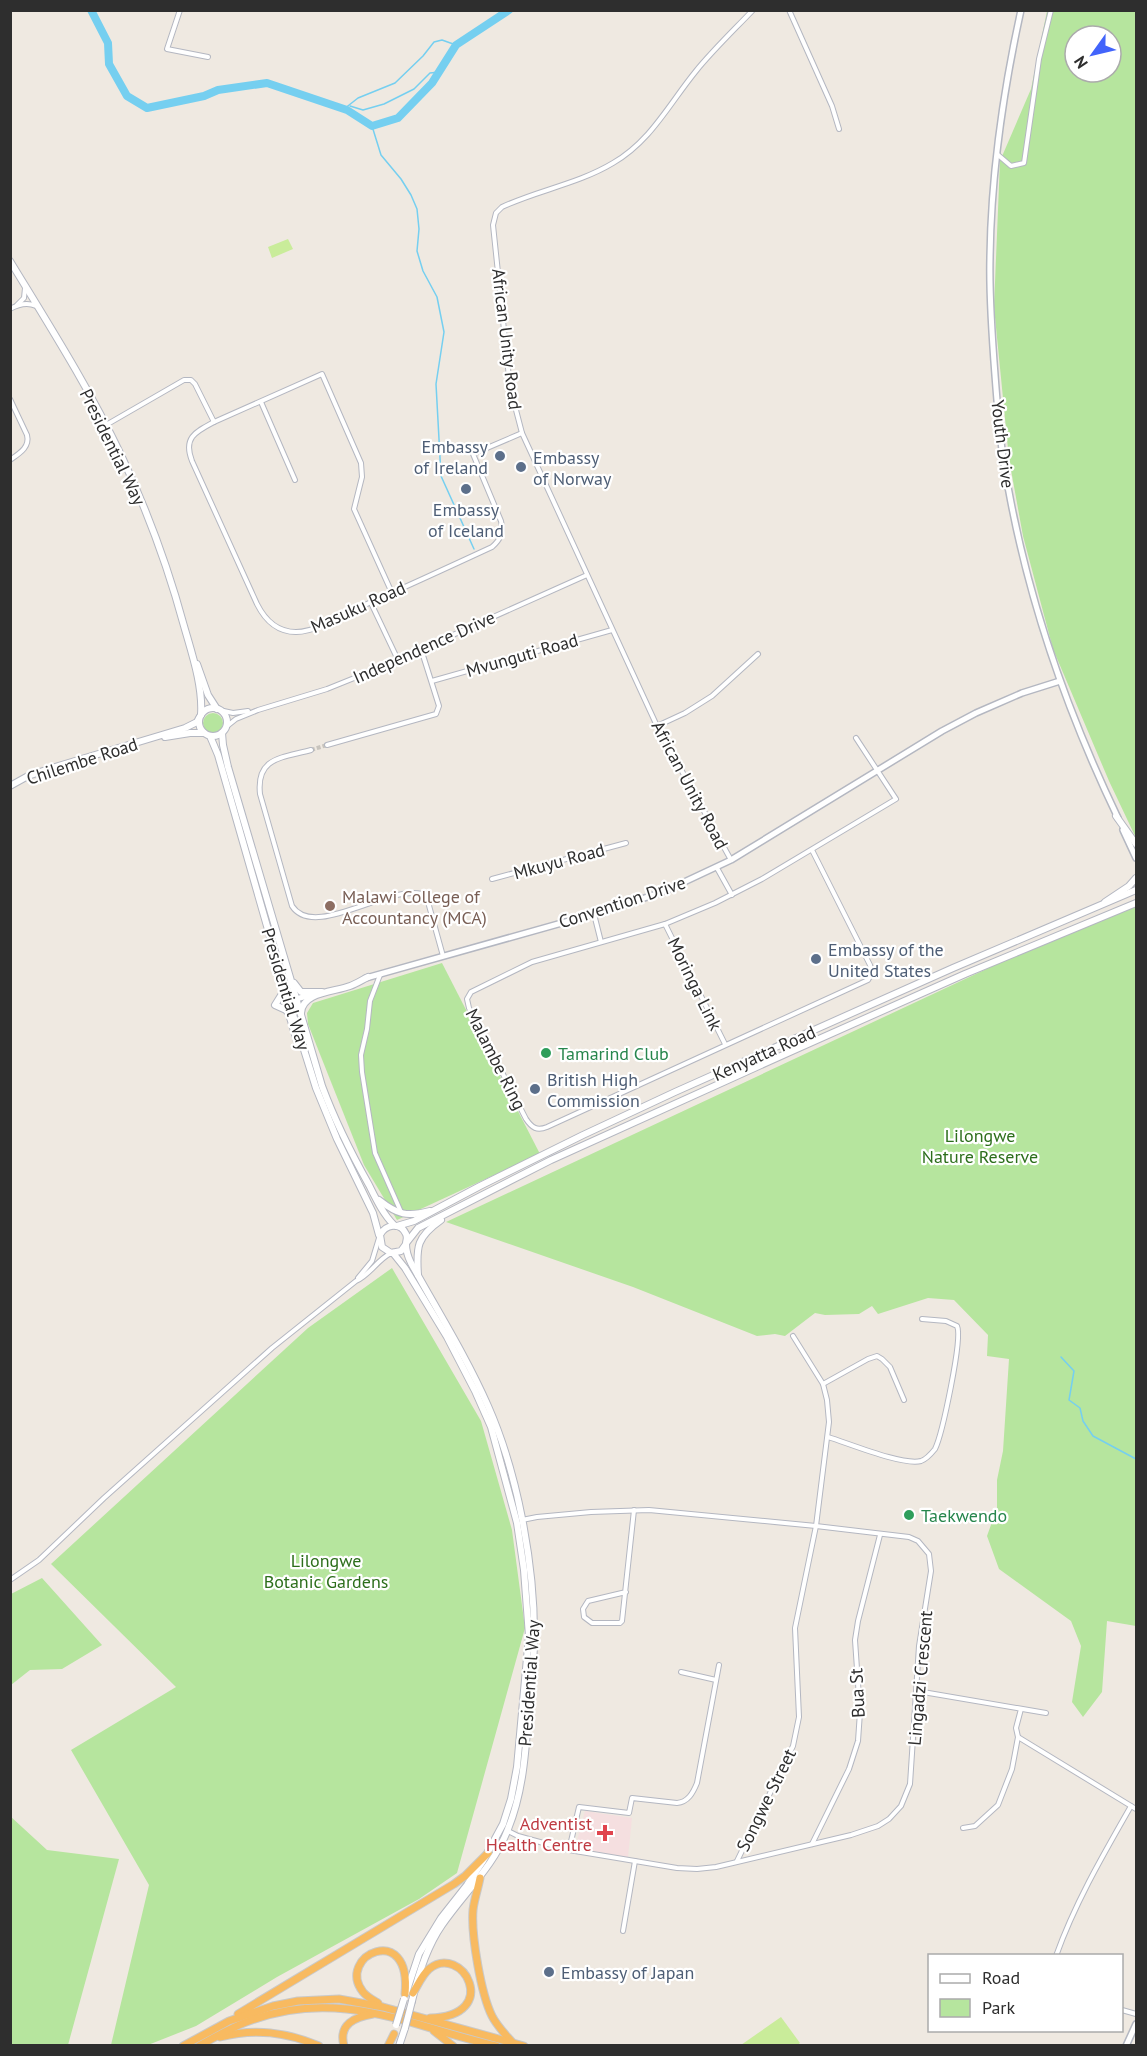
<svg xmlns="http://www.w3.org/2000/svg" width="1147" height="2056" viewBox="0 0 1147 2056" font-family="'PT Sans',sans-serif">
<rect width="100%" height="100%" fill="#efe9e1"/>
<!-- medical -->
<polygon fill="#f5dfe0" points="585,1811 632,1818 628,1857 575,1848"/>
<!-- green -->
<g fill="#b6e59e" fill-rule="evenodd">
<path d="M1047,11H1136V838L1109,781L1053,649L1023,536L1009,459L994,307L1000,161L1031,89ZM1075,36H1111V72H1075Z"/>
<circle cx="213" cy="723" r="10"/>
<polygon points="1136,899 1136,1626 1107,1621 1102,1692 1083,1717 1072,1702 1081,1646 1071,1621 999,1569 987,1536 997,1508 997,1480 1003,1451 1009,1359 987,1356 988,1335 954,1300 928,1298 878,1314 872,1306 859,1314 825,1315 815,1313 785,1336 775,1334 757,1336 633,1287 446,1222"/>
<polygon points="442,963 540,1154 397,1220 364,1165 308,1024 307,1013 313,1003"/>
<polygon points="392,1268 481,1421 512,1530 525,1628 457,1873 419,1899 277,1977 196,2026 148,2045 111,2045 149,1885 71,1750 176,1687 51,1564 308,1328"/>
<polygon points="42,1578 102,1645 62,1669 30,1670 11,1685 11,1594"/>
<polygon points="10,1816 47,1850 119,1859 68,2045 11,2045"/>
</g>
<!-- pitch -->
<g fill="#c9ec9a">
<polygon points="288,239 293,249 272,258 268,247"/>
<polygon points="781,2017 800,2043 796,2046 741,2045"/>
</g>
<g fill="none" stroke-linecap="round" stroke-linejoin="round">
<!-- stream -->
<g stroke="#75cff0" stroke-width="1.5">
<polyline points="350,106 363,110 384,104 414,89 430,73 439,72"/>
<polyline points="344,109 358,98 395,83 423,56 434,42 442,40 456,45"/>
<polyline points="372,126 381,155 401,179 411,195 417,209 419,229 417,251 423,271 437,297 444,332 436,384 441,476 474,549"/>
<polyline points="1061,1357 1074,1371 1069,1400 1080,1408 1083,1421 1093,1436 1136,1459"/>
</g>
<!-- river -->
<polyline stroke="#75cff0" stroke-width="8" points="91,10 108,43 109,64 127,96 147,108 204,96 218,90 267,83 347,110 372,126 398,118 432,83 456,45 509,10"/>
<!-- minor-tunnel -->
<polyline stroke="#c8c4bd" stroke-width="4" stroke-dasharray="4 2" stroke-linecap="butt" points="311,750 327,745"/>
<!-- minor casing -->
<g stroke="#b4b7c1" stroke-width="6">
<g id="minor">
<polyline points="180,10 167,49 208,57"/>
<polyline points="789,10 832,106 839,129"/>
<polyline points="997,154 1011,166 1024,163 1039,59 1051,10"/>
<polyline points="17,305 24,298 25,288"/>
<path d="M10,309C19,304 27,302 36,306"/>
<path d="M10,399L27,435C30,447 20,453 10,460"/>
<polyline points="261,402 295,480"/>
<polyline points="106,425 184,380 191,380 195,384 214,422"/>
<path d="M392,593L354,509L362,477L361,463L322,374L214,422C195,432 183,438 192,461L257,604C265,620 277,632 296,632C318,632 349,612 369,603C410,585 451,566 492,547C500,540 504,533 501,521L473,454L522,433"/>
<polyline points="371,603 398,660"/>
<polyline points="432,681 612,630"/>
<polyline points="219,710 233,713 248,711"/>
<polyline points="657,726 685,713 712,696 758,654"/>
<polyline points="226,727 236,719 258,710 327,689 379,668 587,575"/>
<polyline points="327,745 436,714 439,706 421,649"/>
<path d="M311,750C282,758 256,757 260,794L292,906C314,940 386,885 422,894L428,902L443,956"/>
<path d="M812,850L870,965L872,973L868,980L547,1127C537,1131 532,1128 526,1119L469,1008L467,999L471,992L532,962L665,924L715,903L762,879L896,799L856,738"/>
<path d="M731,860L657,726L522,433L510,387L493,225L496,213L502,207C538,190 578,184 613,163C651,141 669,104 696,71C713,50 734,30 753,10"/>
<polyline points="717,868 732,895"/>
<polyline points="492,879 626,843"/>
<polyline points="594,914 601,942"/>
<polyline points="665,924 725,1044"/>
<polyline points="380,975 370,1001 367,1029 361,1055 362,1072 375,1153 401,1212"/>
<polyline points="358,1278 372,1261 379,1238"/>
<polyline points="823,1384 868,1359 877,1356 882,1359 890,1367 904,1400"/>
<path d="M828,1437C848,1443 903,1466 921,1461C927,1459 931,1454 935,1449C942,1435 963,1338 957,1326L946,1321L922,1319"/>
<path d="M10,1580L39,1560L104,1498L272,1348L356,1281C370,1275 377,1260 391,1253"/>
<polyline points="626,1592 588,1601 583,1609 584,1617 592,1623 620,1623 622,1621 634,1510"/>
<polyline points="681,1672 716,1680"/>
<polyline points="917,1691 1046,1713"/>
<polyline points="1021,1709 1016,1728 1018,1737 1136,1809"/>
<polyline points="963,1828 975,1826 998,1805 1012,1769 1018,1737"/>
<polyline points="508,1831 518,1836 569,1850 677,1868 697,1869 716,1867 851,1835 878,1826 889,1819 901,1806 910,1784 919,1646 931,1571 929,1554 918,1541 909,1537 816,1526 649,1510 591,1512 537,1517 522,1520"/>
<polyline points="812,1844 849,1769 858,1741 860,1712 855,1640 858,1621 880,1535"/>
<path d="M569,1850L579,1807L629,1813L632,1798L677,1803C688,1802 693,1793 697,1783L719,1665"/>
<polyline points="737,1861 793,1746 799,1717 795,1628 816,1526 829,1422 827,1400 823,1384 793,1336"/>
<polyline points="623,1931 635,1861"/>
<path d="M1056,1956C1075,1903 1103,1855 1131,1806"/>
<polyline points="1122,2010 1136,2014"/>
</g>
</g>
<!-- tertiary casing -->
<g stroke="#b4b7c1" stroke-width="8">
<g id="tertiary">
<path d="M1021,10C1003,92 991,174 990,258C989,297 992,336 995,375C998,414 1001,454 1009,492C1030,606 1068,714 1118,818"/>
<polyline points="1123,830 1136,858"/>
<polyline points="366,978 615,908 665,891 731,860 942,731 976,713 1022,693 1060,681"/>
<polyline points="289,1001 314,994"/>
<polyline points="1126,2046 1136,2024"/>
</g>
</g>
<!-- secondary casing -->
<g stroke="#b4b7c1" stroke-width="8">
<g id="secondary">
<path d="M10,261C49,325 89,388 121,455C147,510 168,567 184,626C192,654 203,686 201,715"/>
<polyline points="197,664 208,695 217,709"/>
<circle cx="213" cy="722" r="14"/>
<path d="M222,733L223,745L228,767L322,1086C335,1121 351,1153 369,1185C376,1199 383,1214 394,1225"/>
<polyline points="210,736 218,755 285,989 316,1088 337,1139 373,1213 379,1235"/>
<polyline points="165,737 190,733 204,733"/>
<polyline points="10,786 28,776 55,767 185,728 197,722 199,718"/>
<polyline points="1116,816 1136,844"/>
<polyline points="1105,902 1129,886 1136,878"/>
<polyline points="294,983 301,992 322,992"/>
<polyline points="285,989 275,1005 286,1010 289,1014 298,1045"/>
<path d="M301,1013C302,992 334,992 350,986C356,984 362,980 368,977"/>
<path d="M379,1200C398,1215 407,1217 430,1211"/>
<polyline points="397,1226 414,1221 480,1186 583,1135 675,1092 953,968 1136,890"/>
<polyline points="407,1242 418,1228 551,1160 792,1051 965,974 1136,903"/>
<path d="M406,1244L401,1251L391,1253L382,1247L380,1235C385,1225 400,1221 406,1234C408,1239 406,1239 406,1244C406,1251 408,1257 411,1263C437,1310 466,1356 488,1406C518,1474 535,1567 534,1641C534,1662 531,1683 529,1704C526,1746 524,1790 508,1829C494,1866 464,1893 442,1925C426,1948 418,1975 412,2001"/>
<polyline points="393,1253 405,1268 447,1337 475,1391 491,1427 517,1523 524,1570 529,1636 517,1767 511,1799 503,1824 483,1861 467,1885 441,1918 419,1954 406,1993"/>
<path d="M418,1275C416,1246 417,1237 441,1220"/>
<polyline points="399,2046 405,2028"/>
</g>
</g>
<!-- trunk casing -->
<g stroke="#c9c9c9" stroke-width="9">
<g id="trunk">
<path d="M480,1878C478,1889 474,1900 473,1910C471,1935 481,1994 492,2016C497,2026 505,2034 512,2042"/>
<path d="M413,1993C418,1985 422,1975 429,1969C462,1942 503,2016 430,2018"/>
<path d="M378,2003C373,2000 367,1997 363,1992C335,1956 412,1920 405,1994"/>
<polyline points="238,2014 454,1884 465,1876 488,1853"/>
<polyline points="434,2031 453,2046"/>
<path d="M220,2037C255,2028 286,2032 319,2046"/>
<polyline points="183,2046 229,2021 273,2006 298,2001 339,1999 383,2007 524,2046"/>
<path d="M199,2046C215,2037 232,2027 249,2021C339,1987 410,2026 496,2046"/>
<path d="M344,2046C338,2024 355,2017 373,2014"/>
<polyline points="388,2046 394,2034"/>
</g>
</g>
<!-- minor -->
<use href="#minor" stroke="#fff" stroke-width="4"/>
<!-- tertiary -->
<use href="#tertiary" stroke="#fff" stroke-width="5"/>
<!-- secondary -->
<use href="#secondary" stroke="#fff" stroke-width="6"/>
<!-- trunk -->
<use href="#trunk" stroke="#f8ba60" stroke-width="7"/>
<!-- secondary-bridge casing -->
<g stroke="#b4b7c1" stroke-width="8" stroke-linecap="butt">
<g id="secondary-bridge">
<polyline points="396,2025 404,1999"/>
<polyline points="405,2028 412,2001"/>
</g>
</g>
<!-- secondary-bridge -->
<use href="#secondary-bridge" stroke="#fff" stroke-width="6"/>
</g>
<!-- markers -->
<g fill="#5c6f8a" stroke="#fff" stroke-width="2">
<circle cx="500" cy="456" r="6"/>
<circle cx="521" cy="467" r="6"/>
<circle cx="466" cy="489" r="6"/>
<circle cx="816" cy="959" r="6"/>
<circle cx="535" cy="1089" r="6"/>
<circle cx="549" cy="1972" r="6"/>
</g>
<circle fill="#8d6e63" stroke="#fff" stroke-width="2" cx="330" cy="906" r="6"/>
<g fill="#2e9e5b" stroke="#fff" stroke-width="2">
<circle cx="546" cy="1053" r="6"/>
<circle cx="909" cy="1515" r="6"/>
</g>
<path fill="#e0444e" stroke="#fff" stroke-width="2" d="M602 1824h6v6h6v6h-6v6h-6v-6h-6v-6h6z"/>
<g text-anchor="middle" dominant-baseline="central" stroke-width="4.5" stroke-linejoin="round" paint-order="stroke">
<!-- street labels -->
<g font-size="18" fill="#2e2e2e" stroke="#fff">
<text transform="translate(507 339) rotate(83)">African Unity Road</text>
<text transform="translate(1003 444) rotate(83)">Youth Drive</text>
<text transform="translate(113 447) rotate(64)">Presidential Way</text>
<text transform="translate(358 607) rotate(-24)">Masuku Road</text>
<text transform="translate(424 647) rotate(-24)">Independence Drive</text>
<text transform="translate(522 655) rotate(-16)">Mvunguti Road</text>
<text transform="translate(82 761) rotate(-18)">Chilembe Road</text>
<text transform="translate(690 785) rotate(62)">African Unity Road</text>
<text transform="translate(559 861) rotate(-15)">Mkuyu Road</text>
<text transform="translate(622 902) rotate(-18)">Convention Drive</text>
<text transform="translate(695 984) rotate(64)">Moringa Link</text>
<text transform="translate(286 989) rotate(73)">Presidential Way</text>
<text transform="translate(764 1053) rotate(-24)">Kenyatta Road</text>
<text transform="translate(496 1059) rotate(63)">Malambe Ring</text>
<text transform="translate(920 1678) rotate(-85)">Lingadzi Crescent</text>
<text transform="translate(529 1683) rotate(-86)">Presidential Way</text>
<text transform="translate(857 1693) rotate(-93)">Bua St</text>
<text transform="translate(766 1800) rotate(-64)">Songwe Street</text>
</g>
<!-- service labels -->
<g font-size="18" fill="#4e5e75" stroke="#fff" text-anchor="start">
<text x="488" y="446" text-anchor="end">Embassy<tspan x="488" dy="21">of Ireland</tspan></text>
<text x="533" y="457">Embassy<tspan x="533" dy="21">of Norway</tspan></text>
<text x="466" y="509" text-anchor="middle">Embassy<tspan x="466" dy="21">of Iceland</tspan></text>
<text x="828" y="949">Embassy of the<tspan x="828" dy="21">United States</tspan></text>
<text x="547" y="1079">British High<tspan x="547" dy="21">Commission</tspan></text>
<text x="561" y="1972">Embassy of Japan</text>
</g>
<!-- education labels -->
<g font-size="18" fill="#785e54" stroke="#fff" text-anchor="start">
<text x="342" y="896">Malawi College of<tspan x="342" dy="21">Accountancy (MCA)</tspan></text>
</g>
<!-- leisure labels -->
<g font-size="18" fill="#27864d" stroke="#fff" text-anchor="start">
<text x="558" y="1053">Tamarind Club</text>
<text x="921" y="1515">Taekwendo</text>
</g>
<!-- park labels -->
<g font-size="18" fill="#2c6e1b" stroke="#fff">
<text x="980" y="1135">Lilongwe<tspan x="980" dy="21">Nature Reserve</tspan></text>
<text x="326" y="1560">Lilongwe<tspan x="326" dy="21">Botanic Gardens</tspan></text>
</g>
<!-- health labels -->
<g font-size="18" fill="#be3a42" stroke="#fff" text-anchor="end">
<text x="592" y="1823">Adventist<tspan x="592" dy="21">Health Centre</tspan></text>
</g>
</g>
<!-- border -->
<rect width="1147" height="2056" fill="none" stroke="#2e2e2e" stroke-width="24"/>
<!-- legend -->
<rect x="928" y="1954" width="195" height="78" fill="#ffffff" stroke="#ababab" stroke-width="1.5"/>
<rect x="940" y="1974" width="30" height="9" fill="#ffffff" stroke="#ababab" stroke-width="1.5"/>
<text x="982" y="1984" font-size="18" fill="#2e2e2e">Road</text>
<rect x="940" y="1999" width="30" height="18" fill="#b6e59e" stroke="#ababab" stroke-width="1.5"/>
<text x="982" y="2014" font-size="18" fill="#2e2e2e">Park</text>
<!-- north arrow -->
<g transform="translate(1093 54) rotate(236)"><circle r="28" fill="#ffffff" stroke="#ababab" stroke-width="1.5"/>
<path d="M0-4.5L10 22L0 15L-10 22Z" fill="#4264fb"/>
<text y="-9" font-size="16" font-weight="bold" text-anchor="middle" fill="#2e2e2e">N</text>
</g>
</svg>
